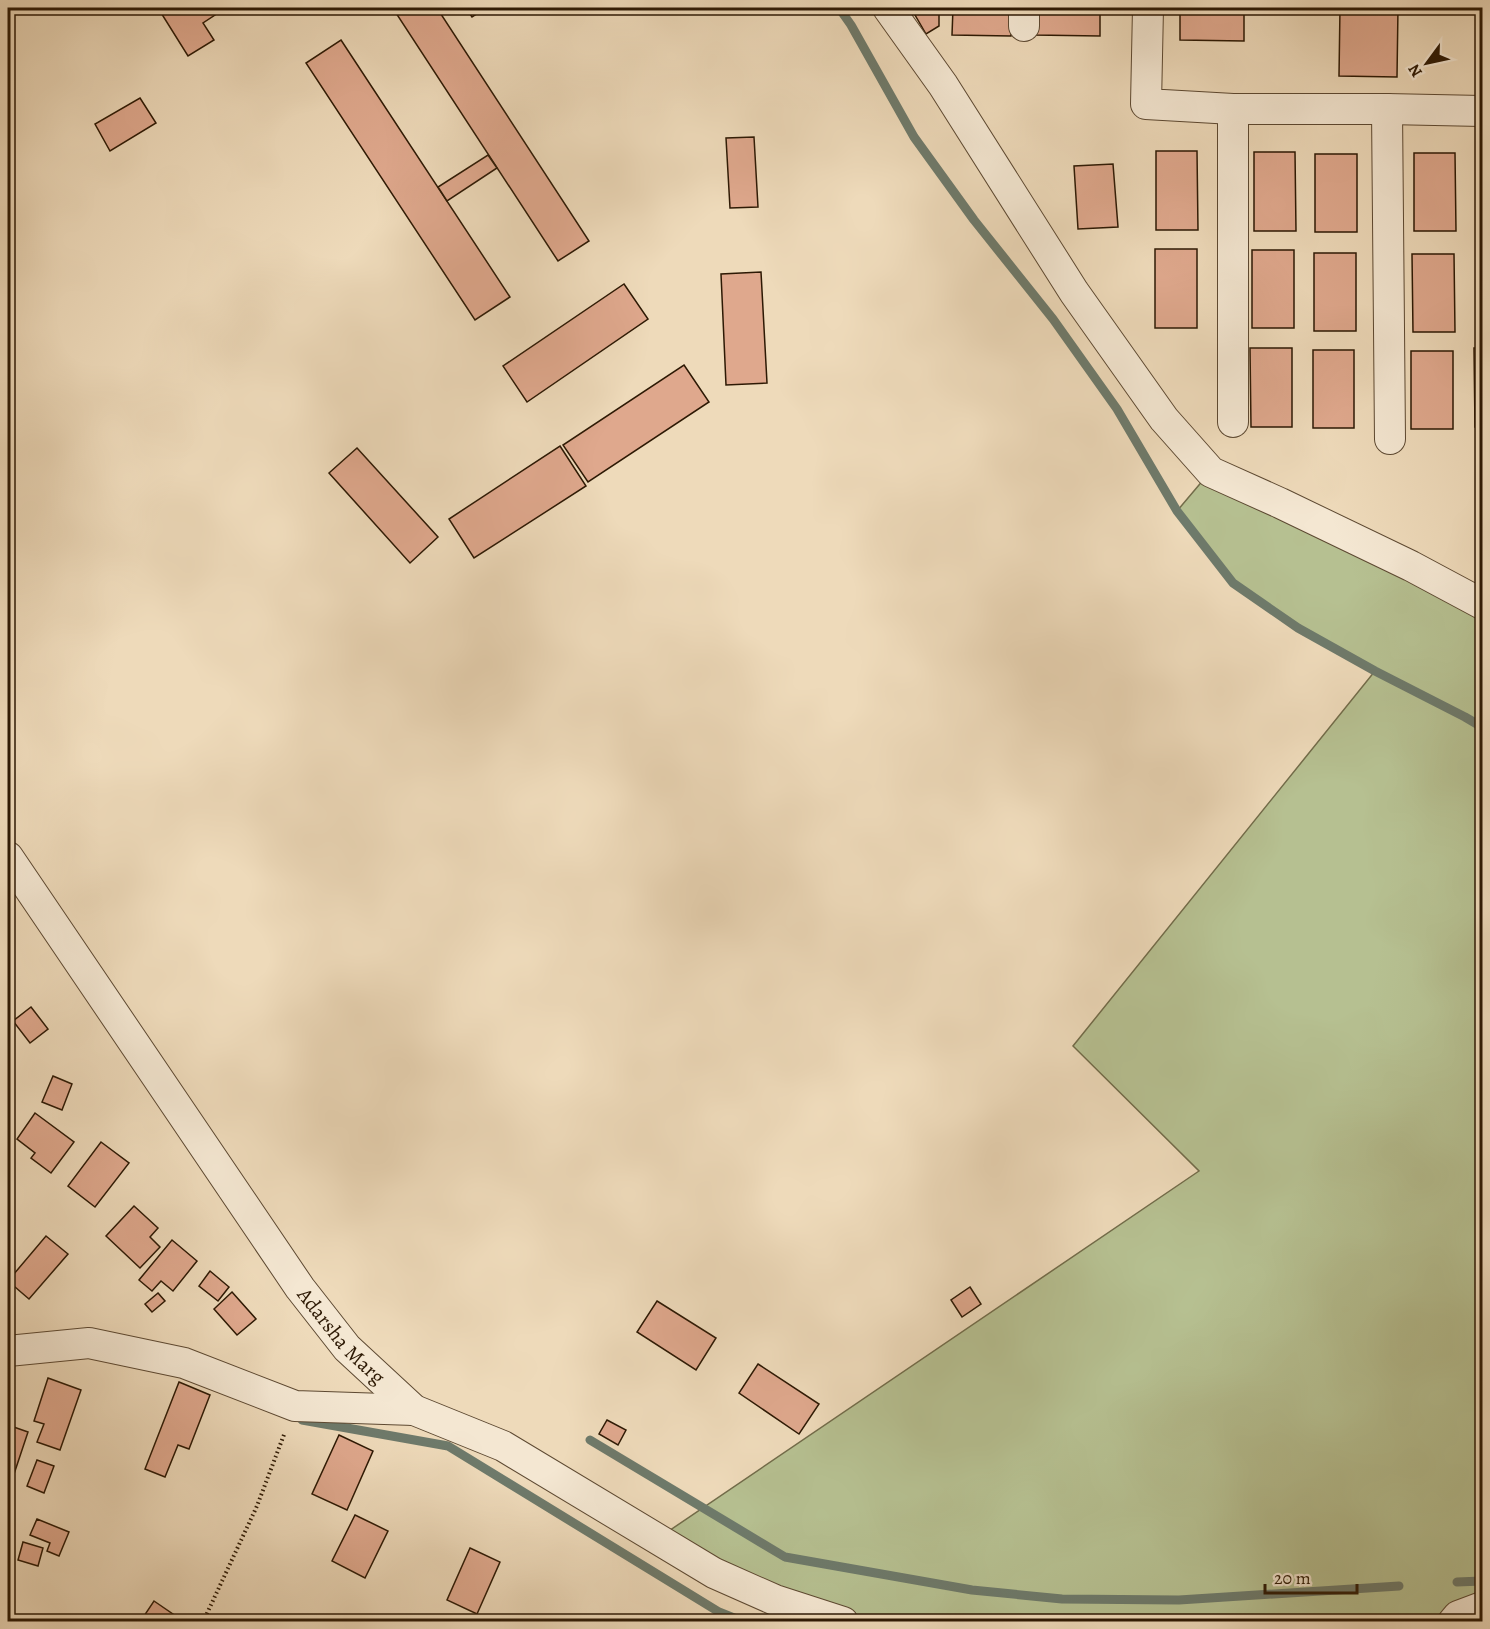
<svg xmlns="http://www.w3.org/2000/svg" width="1490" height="1629" viewBox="0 0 1490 1629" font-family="Alegreya,serif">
<rect width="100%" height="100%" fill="#eedaba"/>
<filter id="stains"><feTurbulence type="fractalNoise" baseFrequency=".00333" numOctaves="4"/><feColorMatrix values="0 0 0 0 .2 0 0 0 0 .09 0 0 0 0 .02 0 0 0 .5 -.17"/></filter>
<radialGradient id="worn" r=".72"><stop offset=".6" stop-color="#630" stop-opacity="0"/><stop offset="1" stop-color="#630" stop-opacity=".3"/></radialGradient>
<!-- green -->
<polygon fill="#b6c091" stroke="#726c4a" stroke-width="1.5" points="1210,472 1482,604 1482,1607 1453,1622 843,1621 657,1539 1199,1171 1073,1046 1375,671 1299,628 1233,583 1177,511"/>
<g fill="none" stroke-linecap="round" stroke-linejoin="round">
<!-- stream -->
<g stroke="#6e7a6b" stroke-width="9">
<polyline points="839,8 851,25 914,137 974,220 1053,319 1117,409 1177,511 1233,583 1298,628 1375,671 1465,717 1482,727"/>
<polyline points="302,1420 448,1446 719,1612 744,1622"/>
<polyline points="590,1440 785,1557 972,1590 1062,1599 1179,1600 1399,1586"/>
<polyline points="1457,1582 1482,1581"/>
</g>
</g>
<!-- building -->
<g fill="#dfa88d" stroke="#2d1904" stroke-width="1.5">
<polygon points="158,8 211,8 215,15 203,23 214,40 188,56"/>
<polygon points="397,8 437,8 589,241 558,261 394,10"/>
<polygon points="466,8 486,8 472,17"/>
<polygon points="911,8 939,8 939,26 926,34"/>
<polygon points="953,8 1012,8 1011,36 952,35"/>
<polygon points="1034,8 1100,8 1100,36 1034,35"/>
<polygon points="1180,8 1244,8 1244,41 1180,40"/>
<polygon points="1340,8 1398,8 1397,77 1339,76"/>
<polygon points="1478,8 1482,8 1482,93 1477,93"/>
<polygon points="341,40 510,297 475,320 306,63"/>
<polygon points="140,98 156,123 110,151 95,124"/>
<polygon points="754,137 758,207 730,208 726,138"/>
<polygon points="1156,151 1197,151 1198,230 1156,230"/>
<polygon points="1254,152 1295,152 1296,231 1254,231"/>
<polygon points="1414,153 1455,153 1456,231 1414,231"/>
<polygon points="1479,153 1482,153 1482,232 1480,232"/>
<rect x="1315" y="154" width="42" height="78"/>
<polygon points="488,155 497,168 447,201 438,187"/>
<polygon points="1113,164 1118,227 1078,229 1074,166"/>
<rect x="1155" y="249" width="42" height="79"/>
<rect x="1252" y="250" width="42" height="78"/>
<rect x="1314" y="253" width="42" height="78"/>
<rect x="1476" y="253" width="6" height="79"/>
<polygon points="1412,254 1454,254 1455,332 1413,332"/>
<polygon points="761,272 767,383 726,385 721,274"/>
<polygon points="624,284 648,319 527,402 503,366"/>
<polygon points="1250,348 1292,348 1292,427 1251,427"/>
<polygon points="1474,348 1482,348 1482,427 1475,427"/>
<rect x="1313" y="350" width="41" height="78"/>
<rect x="1411" y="351" width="42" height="78"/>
<polygon points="684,365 709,402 588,482 563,445"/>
<polygon points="560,446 586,486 474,558 449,519"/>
<polygon points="357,448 438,537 410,563 329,473"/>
<polygon points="31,1007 48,1029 30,1043 13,1021"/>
<polygon points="53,1076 72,1084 62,1110 42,1102"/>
<polygon points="35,1113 74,1142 51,1173 31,1158 35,1153 17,1139"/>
<polygon points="101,1142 129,1163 95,1207 68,1186"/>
<polygon points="134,1206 158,1228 150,1237 160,1247 140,1268 106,1236"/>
<polygon points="46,1236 68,1254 29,1299 8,1281"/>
<polygon points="172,1240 197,1261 173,1291 161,1281 152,1291 139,1280"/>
<polygon points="210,1271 229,1287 218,1301 199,1286"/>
<polygon points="970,1287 981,1304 962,1317 951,1300"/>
<polygon points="232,1292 256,1319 237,1335 214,1309"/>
<polygon points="158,1293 165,1301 152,1312 145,1304"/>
<polygon points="657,1301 716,1338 696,1370 637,1332"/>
<polygon points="758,1364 819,1404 799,1434 739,1393"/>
<polygon points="48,1378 81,1390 60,1450 37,1442 44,1424 34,1421"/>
<polygon points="179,1382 210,1395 189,1449 178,1445 165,1477 145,1469"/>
<polygon points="607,1420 626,1430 618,1445 599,1434"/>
<polygon points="8,1425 28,1432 14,1474 8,1472"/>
<polygon points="339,1435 373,1451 347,1510 312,1494"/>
<polygon points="37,1460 54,1466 44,1493 27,1486"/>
<polygon points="355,1515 388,1531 365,1578 332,1561"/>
<polygon points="37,1519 69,1532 59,1556 47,1551 50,1543 30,1535"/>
<polygon points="23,1542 43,1548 38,1566 18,1560"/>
<polygon points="470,1548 500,1562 477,1614 447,1600"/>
<polygon points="154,1601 183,1621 183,1622 140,1622"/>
</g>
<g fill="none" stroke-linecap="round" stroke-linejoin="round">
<!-- minor casing -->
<g stroke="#5d4932" stroke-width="32">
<g id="minor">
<polyline points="888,8 943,85 1074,292 1164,419 1211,472 1280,503 1411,566 1482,604"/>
<polyline points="1148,8 1146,104 1233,109 1387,109 1482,111"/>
<polyline points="1024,26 1024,8"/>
<polyline points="1387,109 1390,439"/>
<polyline points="1233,422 1233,109"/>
<path id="s1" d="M8,857L300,1288L347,1348L414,1410L503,1446L714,1573L775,1600L843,1622"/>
<polyline points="8,1351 89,1343 184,1363 295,1406 414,1410"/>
<polyline points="1453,1622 1458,1616 1482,1607"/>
</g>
</g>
<!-- path -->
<polyline stroke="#2d1904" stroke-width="4" stroke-dasharray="1.5 3" stroke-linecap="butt" points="203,1622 257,1506 285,1432"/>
<!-- minor -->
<use href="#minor" stroke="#f4e7d2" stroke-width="30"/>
</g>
<g text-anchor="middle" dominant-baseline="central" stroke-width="5" stroke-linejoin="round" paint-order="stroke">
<!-- street labels -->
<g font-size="21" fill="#2d1904" stroke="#f4e7d2">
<text stroke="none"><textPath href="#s1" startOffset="584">Adarsha Marg</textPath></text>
</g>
</g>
<!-- margin -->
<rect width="1490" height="1629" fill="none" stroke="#eedaba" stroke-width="30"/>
<rect x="9" y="9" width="1472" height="1611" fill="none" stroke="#2d1904" stroke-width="3"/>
<rect x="15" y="15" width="1460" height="1599" fill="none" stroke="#2d1904" stroke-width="1.5"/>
<!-- north arrow -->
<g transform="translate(1427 63) rotate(237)" stroke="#f4e7d2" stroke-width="4.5" paint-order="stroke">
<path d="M0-4.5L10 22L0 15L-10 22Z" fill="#2d1904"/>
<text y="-9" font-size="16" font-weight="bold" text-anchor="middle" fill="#2d1904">N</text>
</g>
<!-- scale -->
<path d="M1265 1584v9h92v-9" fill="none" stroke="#2d1904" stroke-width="3"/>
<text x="1274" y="1584" font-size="18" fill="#2d1904" stroke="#f4e7d2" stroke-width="4.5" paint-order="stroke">20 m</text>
<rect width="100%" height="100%" filter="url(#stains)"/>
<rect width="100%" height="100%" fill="url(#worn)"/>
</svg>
